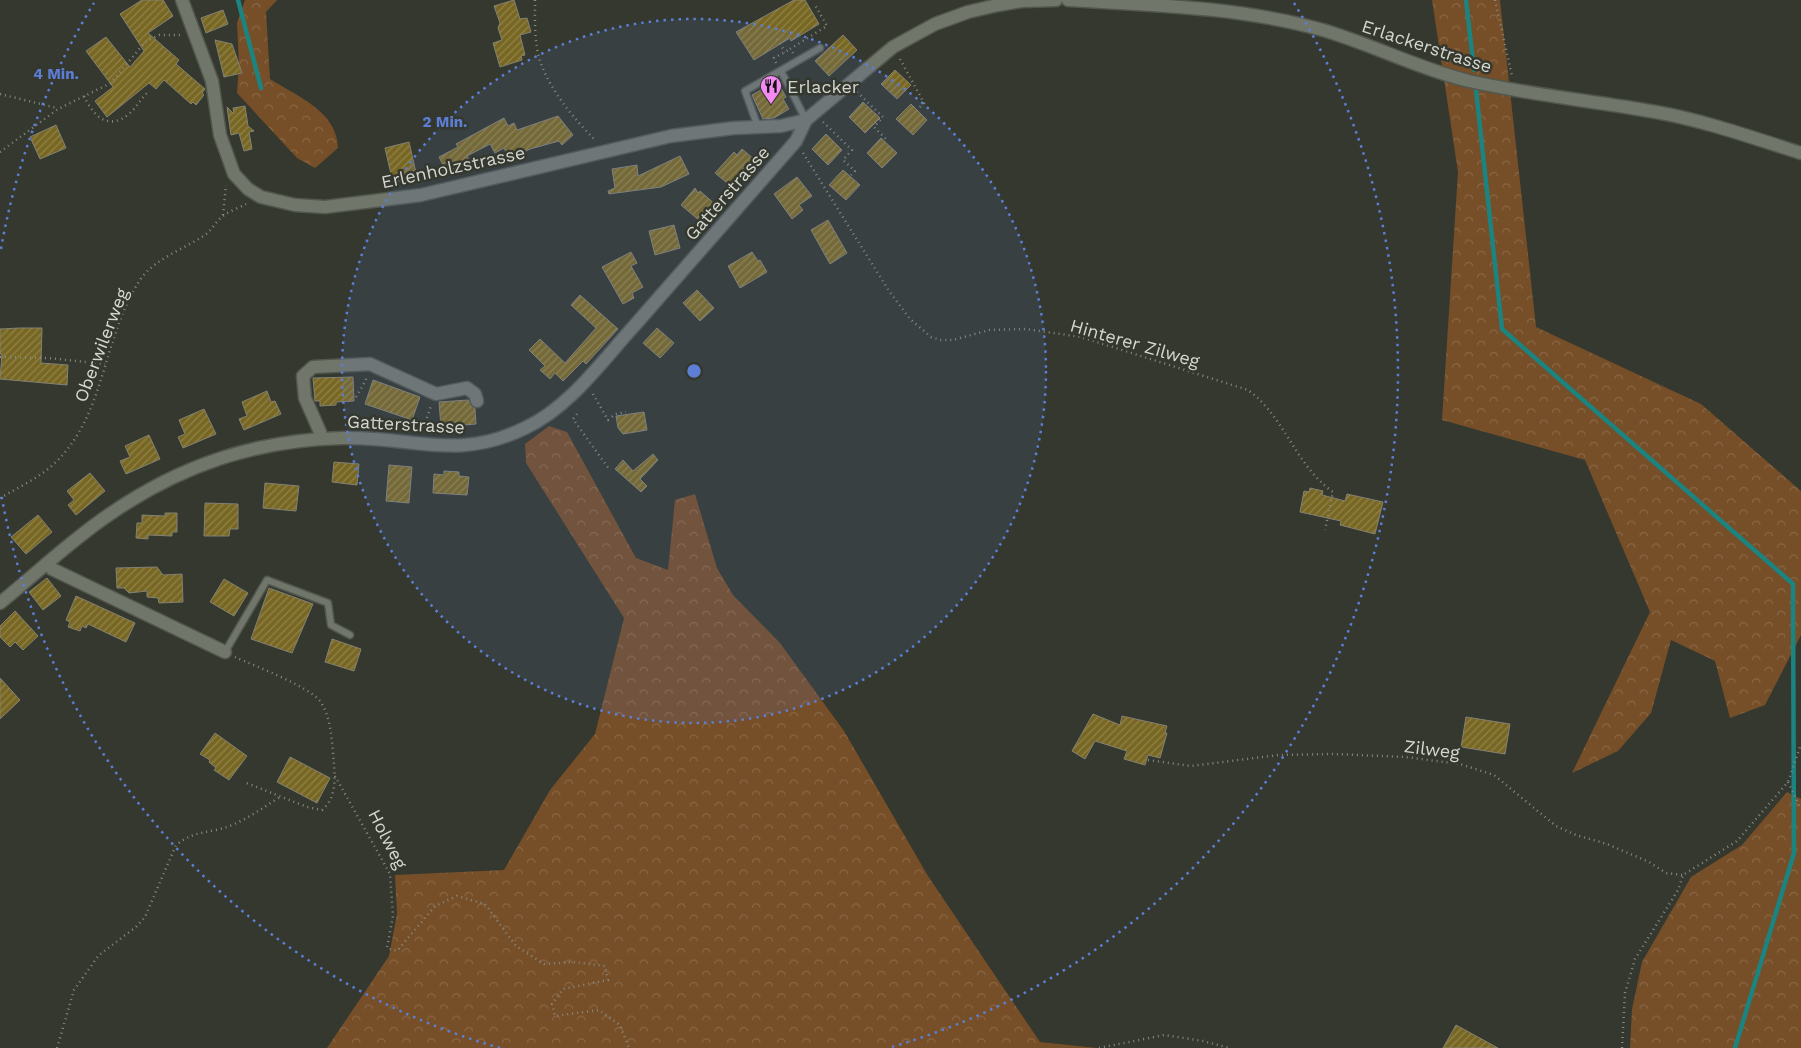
<svg xmlns="http://www.w3.org/2000/svg" width="1801" height="1048" viewBox="0 0 1801 1048" font-family="'Work Sans',sans-serif">
<defs>
<pattern id="forest-crowns" width="20" height="18" patternUnits="userSpaceOnUse" patternTransform="scale(1.25)"><rect width="20" height="18" fill="#764e28"/><path d="M2 6a3 3 0 1 1 6 0M12 15a3 3 0 1 1 6 0" fill="none" stroke="#896746"/></pattern>
<pattern id="building-hatch" width="6" height="6" patternUnits="userSpaceOnUse" patternTransform="scale(1.25)"><rect width="6" height="6" fill="#786722"/><path d="M-1 1l2-2M0 6l6-6M5 7l2-2" fill="none" stroke="#90834b"/></pattern>
</defs>
<rect width="100%" height="100%" fill="#34382e"/>
<!-- forest -->
<g fill="url(#forest-crowns)">
<path d="M245,0H277L266,12L270,79C298,97 337,111 338,148L315,168L297,158L237,93L239,65L237,23Z"/>
<polygon points="1432,0 1500,0 1536,327 1701,404 1801,491 1801,635 1765,705 1730,718 1715,661 1671,640 1651,713 1618,751 1572,773 1650,612 1585,460 1442,420 1458,172"/>
<polygon points="549,426 567,432 636,558 668,570 675,500 695,494 717,568 733,595 780,643 844,731 928,876 1040,1042 1097,1048 327,1048 389,956 397,914 395,875 504,870 550,790 595,734 624,618 526,463 525,444"/>
<polygon points="1787,792 1801,799 1801,1048 1630,1048 1632,1009 1642,962 1691,877 1742,845"/>
</g>
<g fill="none" stroke-linecap="round" stroke-linejoin="round">
<!-- stream -->
<g stroke="#1b8480" stroke-width="4.5">
<polyline points="238,0 261,88"/>
<polyline points="1466,0 1474,70"/>
<polyline points="1476,90 1502,329 1793,584 1794,853 1735,1048"/>
</g>
</g>
<!-- building -->
<g fill="url(#building-hatch)" stroke="#848175">
<polygon points="142,0 163,0 173,16 148,33 179,60 176,64 205,89 202,93 204,95 196,105 193,102 191,104 164,80 156,89 149,83 107,117 95,101 113,87 86,51 106,37 130,67 144,51 120,14"/>
<polygon points="514,0 520,19 527,18 531,32 520,35 525,55 521,56 522,60 500,67 493,43 502,40 498,28 500,23 494,6"/>
<polygon points="794,0 805,0 819,24 791,41 790,38 754,60 736,32"/>
<polygon points="223,10 228,24 206,33 201,18"/>
<polygon points="843,35 857,50 829,76 815,61"/>
<polygon points="215,40 232,44 242,73 224,77"/>
<polygon points="895,70 911,85 897,99 881,84"/>
<polygon points="777,81 786,97 783,99 789,109 774,118 763,119 752,95"/>
<polygon points="863,102 880,118 865,133 849,117"/>
<polygon points="911,104 927,120 913,135 896,119"/>
<polygon points="245,106 248,126 254,131 249,132 252,149 244,151 239,133 231,135 227,107 234,114 233,108"/>
<polygon points="558,116 573,135 562,145 559,141 530,149 510,159 504,148 495,153 490,144 467,156 470,162 447,173 439,157 458,147 456,144 504,118 508,126 514,123 517,130"/>
<polygon points="56,125 66,148 40,159 30,137"/>
<polygon points="826,134 842,150 828,165 812,149"/>
<polygon points="881,138 897,153 882,168 867,153"/>
<polygon points="409,142 417,177 393,183 385,148"/>
<polygon points="742,149 755,160 732,187 715,173 734,152 737,155"/>
<polygon points="680,156 689,174 661,187 609,194 608,191 615,188 612,169 637,165 638,176"/>
<polygon points="843,170 860,185 846,200 829,185"/>
<polygon points="797,177 812,196 799,205 803,210 792,219 774,194"/>
<polygon points="695,188 698,193 700,191 716,205 701,222 681,205"/>
<polygon points="828,220 847,253 830,264 811,230"/>
<polygon points="674,225 680,248 655,255 649,231"/>
<polygon points="631,252 637,263 631,266 643,287 632,293 634,298 623,304 602,267"/>
<polygon points="752,252 758,261 760,260 767,272 740,288 728,266"/>
<polygon points="697,290 714,308 700,321 683,303"/>
<polygon points="580,295 618,329 586,364 583,361 563,381 555,373 550,379 540,370 545,366 529,350 540,339 565,363 596,328 571,305"/>
<polygon points="20,328 42,328 41,363 68,365 67,385 0,379 2,354 0,354 0,329"/>
<polygon points="657,328 674,343 660,358 643,343"/>
<polygon points="353,377 354,401 336,402 336,405 320,406 320,401 315,401 313,378"/>
<polygon points="373,380 420,397 412,420 365,404"/>
<polygon points="267,391 271,402 275,401 281,414 244,430 239,419 247,416 242,402"/>
<polygon points="468,400 475,409 476,424 441,427 439,402"/>
<polygon points="204,409 216,434 183,448 178,437 185,434 179,420"/>
<polygon points="644,412 647,430 623,434 618,428 616,416"/>
<polygon points="149,435 160,459 126,474 120,461 130,457 125,446"/>
<polygon points="653,454 658,460 640,479 647,486 641,492 615,469 623,460 633,471"/>
<polygon points="334,462 359,464 357,485 332,482"/>
<polygon points="389,465 412,467 409,503 386,501"/>
<polygon points="444,471 459,472 459,476 469,477 467,495 433,493 434,474 444,475"/>
<polygon points="90,473 105,491 76,515 68,505 74,500 67,491"/>
<polygon points="265,483 299,486 296,511 263,508"/>
<polygon points="1310,488 1323,491 1322,495 1345,501 1347,494 1383,502 1375,534 1340,525 1341,521 1300,512 1304,491 1309,492"/>
<polygon points="205,503 238,504 238,529 230,529 229,536 204,536"/>
<polygon points="165,513 177,513 177,532 172,532 172,536 148,535 148,539 136,538 137,523 142,523 142,515 165,516"/>
<polygon points="38,515 52,532 26,554 11,537"/>
<polygon points="157,567 163,575 182,574 183,602 159,603 158,598 147,597 147,591 129,593 124,588 117,588 116,568"/>
<polygon points="47,578 61,596 43,610 29,592"/>
<polygon points="224,579 248,593 234,616 210,602"/>
<polygon points="269,588 313,604 292,653 251,639"/>
<polygon points="76,596 135,623 126,642 88,624 86,628 82,626 80,631 68,627 70,622 66,620"/>
<polygon points="15,611 38,636 23,650 15,642 10,647 0,637 0,626"/>
<polygon points="332,639 361,649 354,671 325,662"/>
<polygon points="0,678 20,700 0,719"/>
<polygon points="1093,714 1120,725 1122,716 1167,726 1165,733 1167,733 1160,758 1148,755 1145,765 1124,759 1127,751 1095,741 1085,759 1072,751"/>
<polygon points="1466,717 1510,724 1505,754 1461,747"/>
<polygon points="215,733 247,756 229,780 214,770 216,768 209,762 210,760 200,754"/>
<polygon points="290,757 330,778 317,803 277,782"/>
<polygon points="1456,1025 1498,1048 1443,1048"/>
</g>
<g fill="none" stroke-linecap="round" stroke-linejoin="round">
<!-- service casing -->
<g stroke="#52574e" stroke-width="9">
<g id="service">
<polyline points="781,71 806,120"/>
<polyline points="758,127 745,91 820,48"/>
<polyline points="225,652 267,580 328,603 331,625 350,635"/>
</g>
</g>
<!-- minor casing -->
<g stroke="#52574e" stroke-width="15">
<g id="minor">
<polyline points="182,0 212,81 220,135 234,174 248,189 261,197 295,205 325,207 421,195 671,136 734,128 781,126 806,120 893,47 935,24 968,12 998,5 1022,1 1056,0"/>
<path d="M1068,0C1152,5 1238,7 1319,29C1370,43 1418,69 1469,81C1531,95 1594,101 1656,112C1706,121 1753,138 1801,153"/>
<polyline points="321,439 320,432 305,398 303,376 313,367 370,364 436,394 467,388 475,394 477,401"/>
<polyline points="48,564 52,569 225,652"/>
<path d="M0,603C36,574 71,540 110,514C181,465 256,440 343,438C412,436 456,462 525,428C570,407 602,361 635,325C689,264 742,202 796,141L806,120"/>
</g>
</g>
<!-- path -->
<g stroke="#878b82" stroke-width="2.5" stroke-dasharray="1 4" stroke-linecap="butt">
<path d="M535,0C535,20 534,42 540,61C550,90 574,119 595,140"/>
<polyline points="1495,0 1512,76"/>
<polyline points="777,39 785,52"/>
<polyline points="793,53 790,49 827,26 815,5"/>
<polyline points="900,59 924,103 918,109"/>
<polyline points="776,63 774,58 790,49"/>
<polyline points="857,92 883,117 874,127 887,140"/>
<polyline points="0,94 57,108"/>
<path d="M84,96C93,116 108,131 129,114C136,108 140,100 147,93"/>
<polyline points="823,122 852,150 843,160 855,171 851,175"/>
<polyline points="0,152 58,109 111,83 145,42 159,35 180,35"/>
<path d="M803,153L889,291L910,319L931,337L941,340H953L989,330L1026,329L1081,337L1248,390C1285,417 1295,465 1333,492L1325,530"/>
<polyline points="223,215 226,185"/>
<polyline points="0,357 48,358 105,364"/>
<polyline points="593,394 608,420 615,414 626,412"/>
<polyline points="356,397 366,380 366,376"/>
<polyline points="577,414 573,419 609,469"/>
<polyline points="422,432 431,406"/>
<path d="M0,498C19,487 41,477 57,461C106,412 103,336 140,280C154,259 184,249 205,235C212,230 216,221 223,216C229,211 239,208 246,204"/>
<path d="M235,657C255,666 308,686 320,701C332,718 332,745 334,764C335,781 336,798 322,810L307,807L244,782"/>
<polyline points="1148,760 1191,766 1278,755 1333,754 1405,757 1460,764 1494,775 1556,826 1576,835 1607,844 1649,862 1666,873 1683,875"/>
<polyline points="335,776 390,874 393,916 387,948 397,951 435,906 457,896 485,904 516,946 544,964 573,962 605,966 608,980 563,989 552,1004 555,1016 599,1010 620,1025 629,1048"/>
<polyline points="1788,782 1801,809"/>
<path d="M57,1048L74,990L99,955L136,927L145,917L176,845C196,829 211,834 232,825C249,818 264,807 280,797"/>
<polyline points="1099,1048 1164,1035 1203,1041 1229,1048"/>
<polyline points="1622,1048 1625,993 1635,959 1678,890 1683,875 1737,841 1788,782 1801,744"/>
</g>
<!-- service -->
<use href="#service" stroke="#71766b" stroke-width="6"/>
<!-- minor -->
<use href="#minor" stroke="#71766b" stroke-width="12"/>
</g>
<!-- distance rings -->
<circle cx="694" cy="371" r="352" fill="#5d7ed5" fill-opacity=".12"/>
<g fill="none" stroke="#5d7ed5" stroke-width="2.5" stroke-dasharray="2.5 5">
<circle cx="694" cy="371" r="352"/>
<path d="M500 1048A704 704 0 0 1 1 493M1 249A704 704 0 0 1 94 3M1294 3A704 704 0 0 1 888 1048"/>
</g>
<!-- icons -->
<defs>
<g id="restaurant-pin" transform="scale(1.125)"><path d="M0 17L-7.5 6A9.5 9.5 0 1 1 7.5 6Z" fill="#f38af1" stroke="#34382e"/><path d="M-5-6h1v4h1v-4h1v4h1v-4h1v5L-1.5 .5V6h-2V.5L-5-1ZM5-6V6H3V1.5H1.5Q1.5-4 5-6Z" fill="#111"/></g>
</defs>
<g fill-rule="evenodd">
<use href="#restaurant-pin" x="771" y="86"/>
</g>
<g text-anchor="middle" dominant-baseline="central" stroke-width="5" stroke-linejoin="round" paint-order="stroke">
<!-- street labels -->
<g font-size="18" fill="#d4d7d0" stroke="#34382e">
<text transform="translate(1427 46) rotate(18)">Erlackerstrasse</text>
<text transform="translate(453 167) rotate(-12)">Erlenholzstrasse</text>
<text transform="translate(727 193) rotate(-49)">Gatterstrasse</text>
<text transform="translate(1135 343) rotate(16)">Hinterer Zilweg</text>
<text transform="translate(101 345) rotate(-69)">Oberwilerweg</text>
<text transform="translate(406 424) rotate(3)">Gatterstrasse</text>
<text transform="translate(1432 749) rotate(7)">Zilweg</text>
<text transform="translate(388 839) rotate(63)">Holweg</text>
</g>
<!-- poi labels -->
<g font-size="18" fill="#d4d7d0" stroke="#34382e" text-anchor="start">
<text x="787" y="86">Erlacker</text>
</g>
</g>
<circle cx="694" cy="371" r="8" fill="#5d7ed5" stroke="#34382e" stroke-width="2.5"/>
<g font-size="15" text-anchor="middle" font-weight="bold" fill="#5d7ed5" stroke="#34382e" stroke-width="5" stroke-linejoin="round" paint-order="stroke">
<text x="56" y="79">4 Min.</text>
<text x="445" y="127">2 Min.</text>
</g>
</svg>
